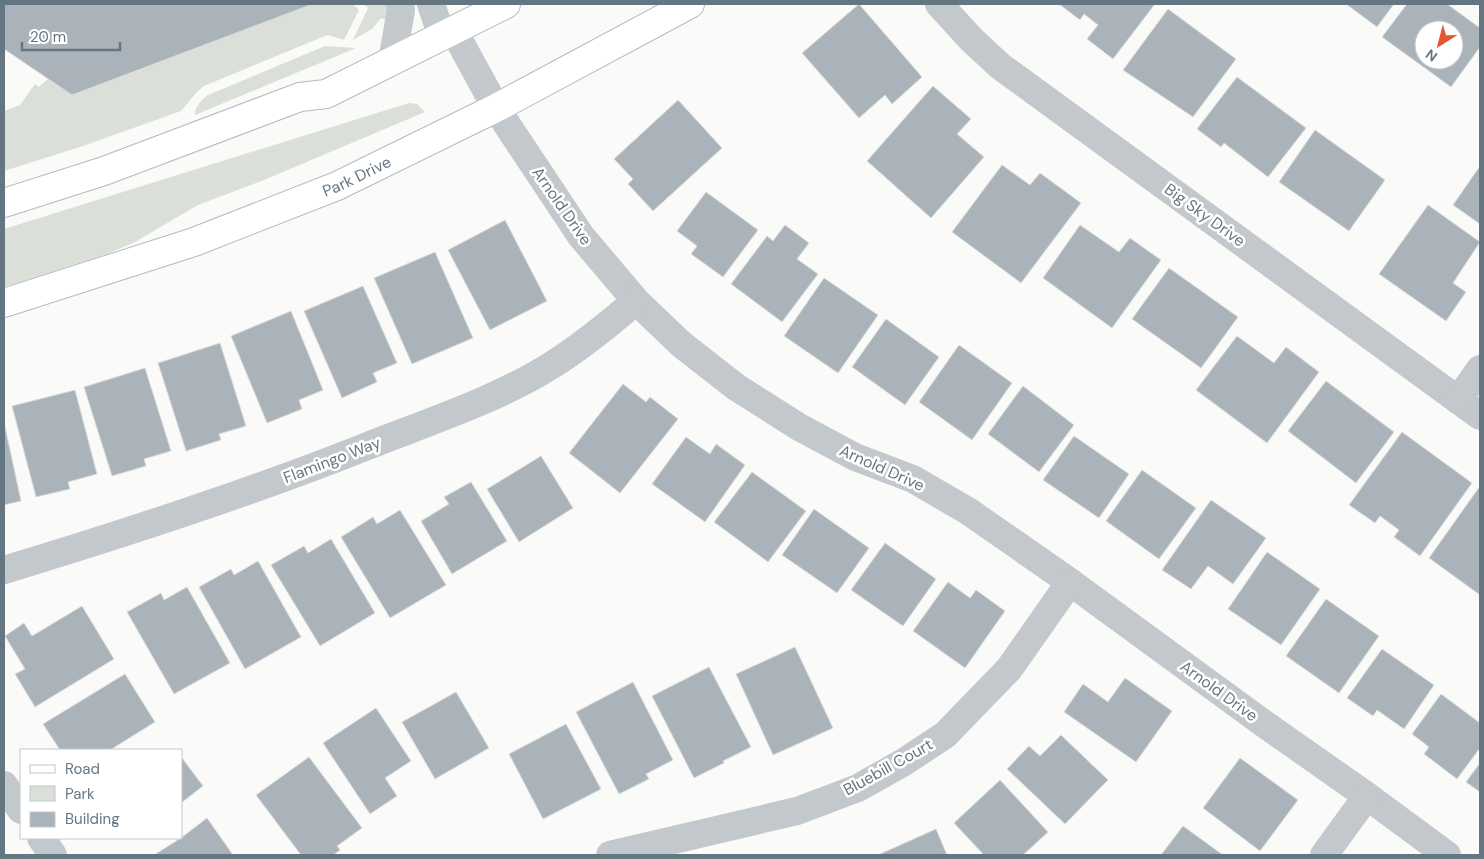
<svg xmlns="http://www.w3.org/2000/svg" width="1484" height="859" viewBox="0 0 1484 859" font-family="'DM Sans',sans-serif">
<rect width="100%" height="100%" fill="#fafaf8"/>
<!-- green -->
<g fill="#dadfd7">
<polygon points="313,4 353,4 359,10 344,40 328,35 320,38 204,86 196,93 181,111 83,146 4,171 4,111 20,105 35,84 39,87 48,79 72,95"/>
<polygon points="364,4 391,4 389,21 381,18 372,29 353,40 368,8"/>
<path d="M325,46L356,48L195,115C194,107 202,100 208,95Z"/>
<polygon points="409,103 417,104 425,112 264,180 198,205 135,242 107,254 4,287 4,229"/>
</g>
<!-- building -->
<g fill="#aab3b9" stroke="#dcdcda" fill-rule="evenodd">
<polygon points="4,4 313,4 72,95 4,49"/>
<polygon points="859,4 922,77 892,104 885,95 859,118 802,53"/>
<polygon points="1059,4 1155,4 1113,59 1087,39 1098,25 1084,14 1080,20"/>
<polygon points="1346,4 1394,4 1377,27"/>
<path d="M1407,4H1447L1480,28V47L1451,87L1382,37ZM1424,30H1454V60H1424Z"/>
<polygon points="1168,9 1236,59 1193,117 1123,70"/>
<polygon points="1237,77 1306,128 1268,177 1224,143 1221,147 1197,129"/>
<polygon points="933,86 971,119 957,134 984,157 931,218 867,161"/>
<polygon points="678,100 722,148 653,211 628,184 633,179 614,159"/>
<polygon points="1315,130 1385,180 1349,231 1279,182"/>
<polygon points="1002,165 1030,185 1040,173 1081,203 1021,283 952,232"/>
<polygon points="1480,166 1480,224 1453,205"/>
<polygon points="706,192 758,230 723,277 691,254 697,246 677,231"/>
<polygon points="1428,205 1480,242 1453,283 1466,292 1446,321 1379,274"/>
<polygon points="505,220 547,301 490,330 448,250"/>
<polygon points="785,225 809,243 797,259 818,274 782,322 731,284 767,236 773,241"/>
<polygon points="1080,225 1119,252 1130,238 1161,260 1112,328 1043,278"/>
<polygon points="435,252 473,338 412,364 374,278"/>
<polygon points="1169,268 1238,317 1201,368 1132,319"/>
<polygon points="824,278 878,315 838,373 784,336"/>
<polygon points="363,286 397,363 373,373 377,382 342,398 304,311"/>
<polygon points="291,311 323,390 299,400 302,409 267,423 231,336"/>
<polygon points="886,319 939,357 905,405 852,367"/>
<polygon points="1237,336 1274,363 1286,347 1319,372 1267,443 1196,390"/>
<polygon points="220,343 246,426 219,434 221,440 186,451 158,363"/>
<polygon points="959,345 1012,383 972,440 919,402"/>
<polygon points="145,368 171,451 144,459 146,466 112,476 84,387"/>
<polygon points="1326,381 1394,432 1356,483 1288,431"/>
<polygon points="623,384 646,402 650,397 678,419 620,493 569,453"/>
<polygon points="1023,386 1074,425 1039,472 988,434"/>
<polygon points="75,390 97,474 68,482 70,489 36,497 12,406"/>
<polygon points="4,422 21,501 4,505"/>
<polygon points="1402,432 1472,483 1420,556 1394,537 1399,530 1380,516 1375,523 1349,505"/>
<polygon points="1074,436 1129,474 1099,518 1043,480"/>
<polygon points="686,437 710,454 716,444 745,465 705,522 652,484"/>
<polygon points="541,456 573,508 519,542 487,489"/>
<polygon points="1142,470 1196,508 1159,559 1106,521"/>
<polygon points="752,472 806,511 768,562 714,522"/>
<polygon points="471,482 507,541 452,574 421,521 449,504 444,497"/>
<polygon points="1480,486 1480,595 1429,558"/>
<polygon points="1211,500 1266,538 1233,584 1208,566 1191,589 1162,570"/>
<polygon points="814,509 869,548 837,593 782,555"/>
<polygon points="400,510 446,585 390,618 341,537 373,517 377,524"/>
<polygon points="331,539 375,613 320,646 271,565 304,546 308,553"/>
<polygon points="885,543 936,579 903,626 851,590"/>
<polygon points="1267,552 1320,589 1281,645 1228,609"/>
<polygon points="258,561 301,637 245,669 199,587 231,569 234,575"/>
<polygon points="948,582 970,598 976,590 1005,611 965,668 913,631"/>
<polygon points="187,587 230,663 174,694 127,612 161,593 164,600"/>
<polygon points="1326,599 1379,636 1339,693 1286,656"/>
<polygon points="82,606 114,659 35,707 15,674 25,669 5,636 24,623 32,636"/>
<polygon points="795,647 833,728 773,755 736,674"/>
<polygon points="1382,649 1434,685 1404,729 1377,710 1373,716 1347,698"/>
<polygon points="709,667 751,747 723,761 724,763 694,778 652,696"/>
<polygon points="125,674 155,722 110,750 60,750 43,724"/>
<polygon points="1125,678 1172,711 1136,762 1064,712 1083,684 1108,702"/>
<polygon points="633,682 673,760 646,774 649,779 619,794 576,712"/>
<polygon points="456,692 489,748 435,779 402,722"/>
<polygon points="1441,694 1480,723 1480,748 1457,779 1424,754 1429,747 1412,734"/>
<polygon points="376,708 411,761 385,778 397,796 370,814 323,743"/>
<polygon points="566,724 601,789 543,819 509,754"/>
<polygon points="1061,735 1108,780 1065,824 1007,769 1029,746 1040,756"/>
<polygon points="309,757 362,828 337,846 340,850 333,855 301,855 256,795"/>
<polygon points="182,758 203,786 181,803 181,759"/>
<polygon points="1240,758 1298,800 1260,851 1203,808"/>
<polygon points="1480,763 1480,792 1466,782"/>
<polygon points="1000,780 1048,832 1023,855 984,855 954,823"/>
<polygon points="207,818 233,855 154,855 181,838"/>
<polygon points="1183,826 1223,855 1161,855"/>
<polygon points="936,829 947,855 878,855"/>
</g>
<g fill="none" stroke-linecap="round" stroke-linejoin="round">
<!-- major casing -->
<g stroke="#b5babe" stroke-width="30">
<g id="major">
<polyline points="4,203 104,171 300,97 326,94 506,4"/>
<path id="s1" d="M4,303L194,242L337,186L496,108L690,4"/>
</g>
</g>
<!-- minor -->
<g stroke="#c3c8cc" stroke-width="28">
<polyline points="431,4 442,37"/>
<polyline points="939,4 971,39 1000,66 1480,416"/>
<polyline points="454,31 496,108 581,236 636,301 681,344 736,387 799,427 855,457 913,479 968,511 1070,582 1263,723 1367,796 1447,855"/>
<polyline points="392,62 401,10 400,4"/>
<polyline points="1458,400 1480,369"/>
<path d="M4,570C126,533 247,494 365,447C425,423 497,400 552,365C581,347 609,324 636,301"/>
<polyline points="4,785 21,810"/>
<polyline points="41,838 53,855"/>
<polyline points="610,855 797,811 858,788 904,762 945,735 1009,669 1070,582"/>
<polyline points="1324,855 1367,796"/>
</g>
<!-- major -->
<use href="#major" stroke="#fff" stroke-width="28"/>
</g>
<g text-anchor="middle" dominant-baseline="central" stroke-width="5" stroke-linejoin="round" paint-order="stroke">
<!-- street labels -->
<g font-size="16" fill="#657683" stroke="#fff">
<text stroke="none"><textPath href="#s1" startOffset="375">Park Drive</textPath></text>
<text transform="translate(562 206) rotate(55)">Arnold Drive</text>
<text transform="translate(1205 215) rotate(36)">Big Sky Drive</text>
<text transform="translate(332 460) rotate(-21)">Flamingo Way</text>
<text transform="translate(882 468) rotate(24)">Arnold Drive</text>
<text transform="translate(1219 691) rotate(36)">Arnold Drive</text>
<text transform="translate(888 767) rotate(-29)">Bluebill Court</text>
</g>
</g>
<!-- border -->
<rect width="1484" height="859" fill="none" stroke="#657683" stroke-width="10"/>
<!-- legend -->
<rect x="20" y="749" width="162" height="90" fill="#ffffff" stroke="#c1c8cd"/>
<rect x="30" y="765" width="25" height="8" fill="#ffffff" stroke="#c1c8cd"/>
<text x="65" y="774" font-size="15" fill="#657683">Road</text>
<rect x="30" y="786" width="25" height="15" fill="#dadfd7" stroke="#c1c8cd"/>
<text x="65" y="799" font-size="15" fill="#657683">Park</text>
<rect x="30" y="812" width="25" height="15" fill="#aab3b9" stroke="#c1c8cd"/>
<text x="65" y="824" font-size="15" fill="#657683">Building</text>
<!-- north arrow -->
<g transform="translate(1439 45) rotate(216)"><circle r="24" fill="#ffffff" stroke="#c1c8cd"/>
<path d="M0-4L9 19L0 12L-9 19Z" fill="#e4572e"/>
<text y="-8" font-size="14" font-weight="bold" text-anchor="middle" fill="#657683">N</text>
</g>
<!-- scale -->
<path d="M22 42v8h98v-8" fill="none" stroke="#657683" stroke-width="2.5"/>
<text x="30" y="42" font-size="15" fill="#657683" stroke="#ffffff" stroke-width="4" paint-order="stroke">20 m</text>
</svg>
